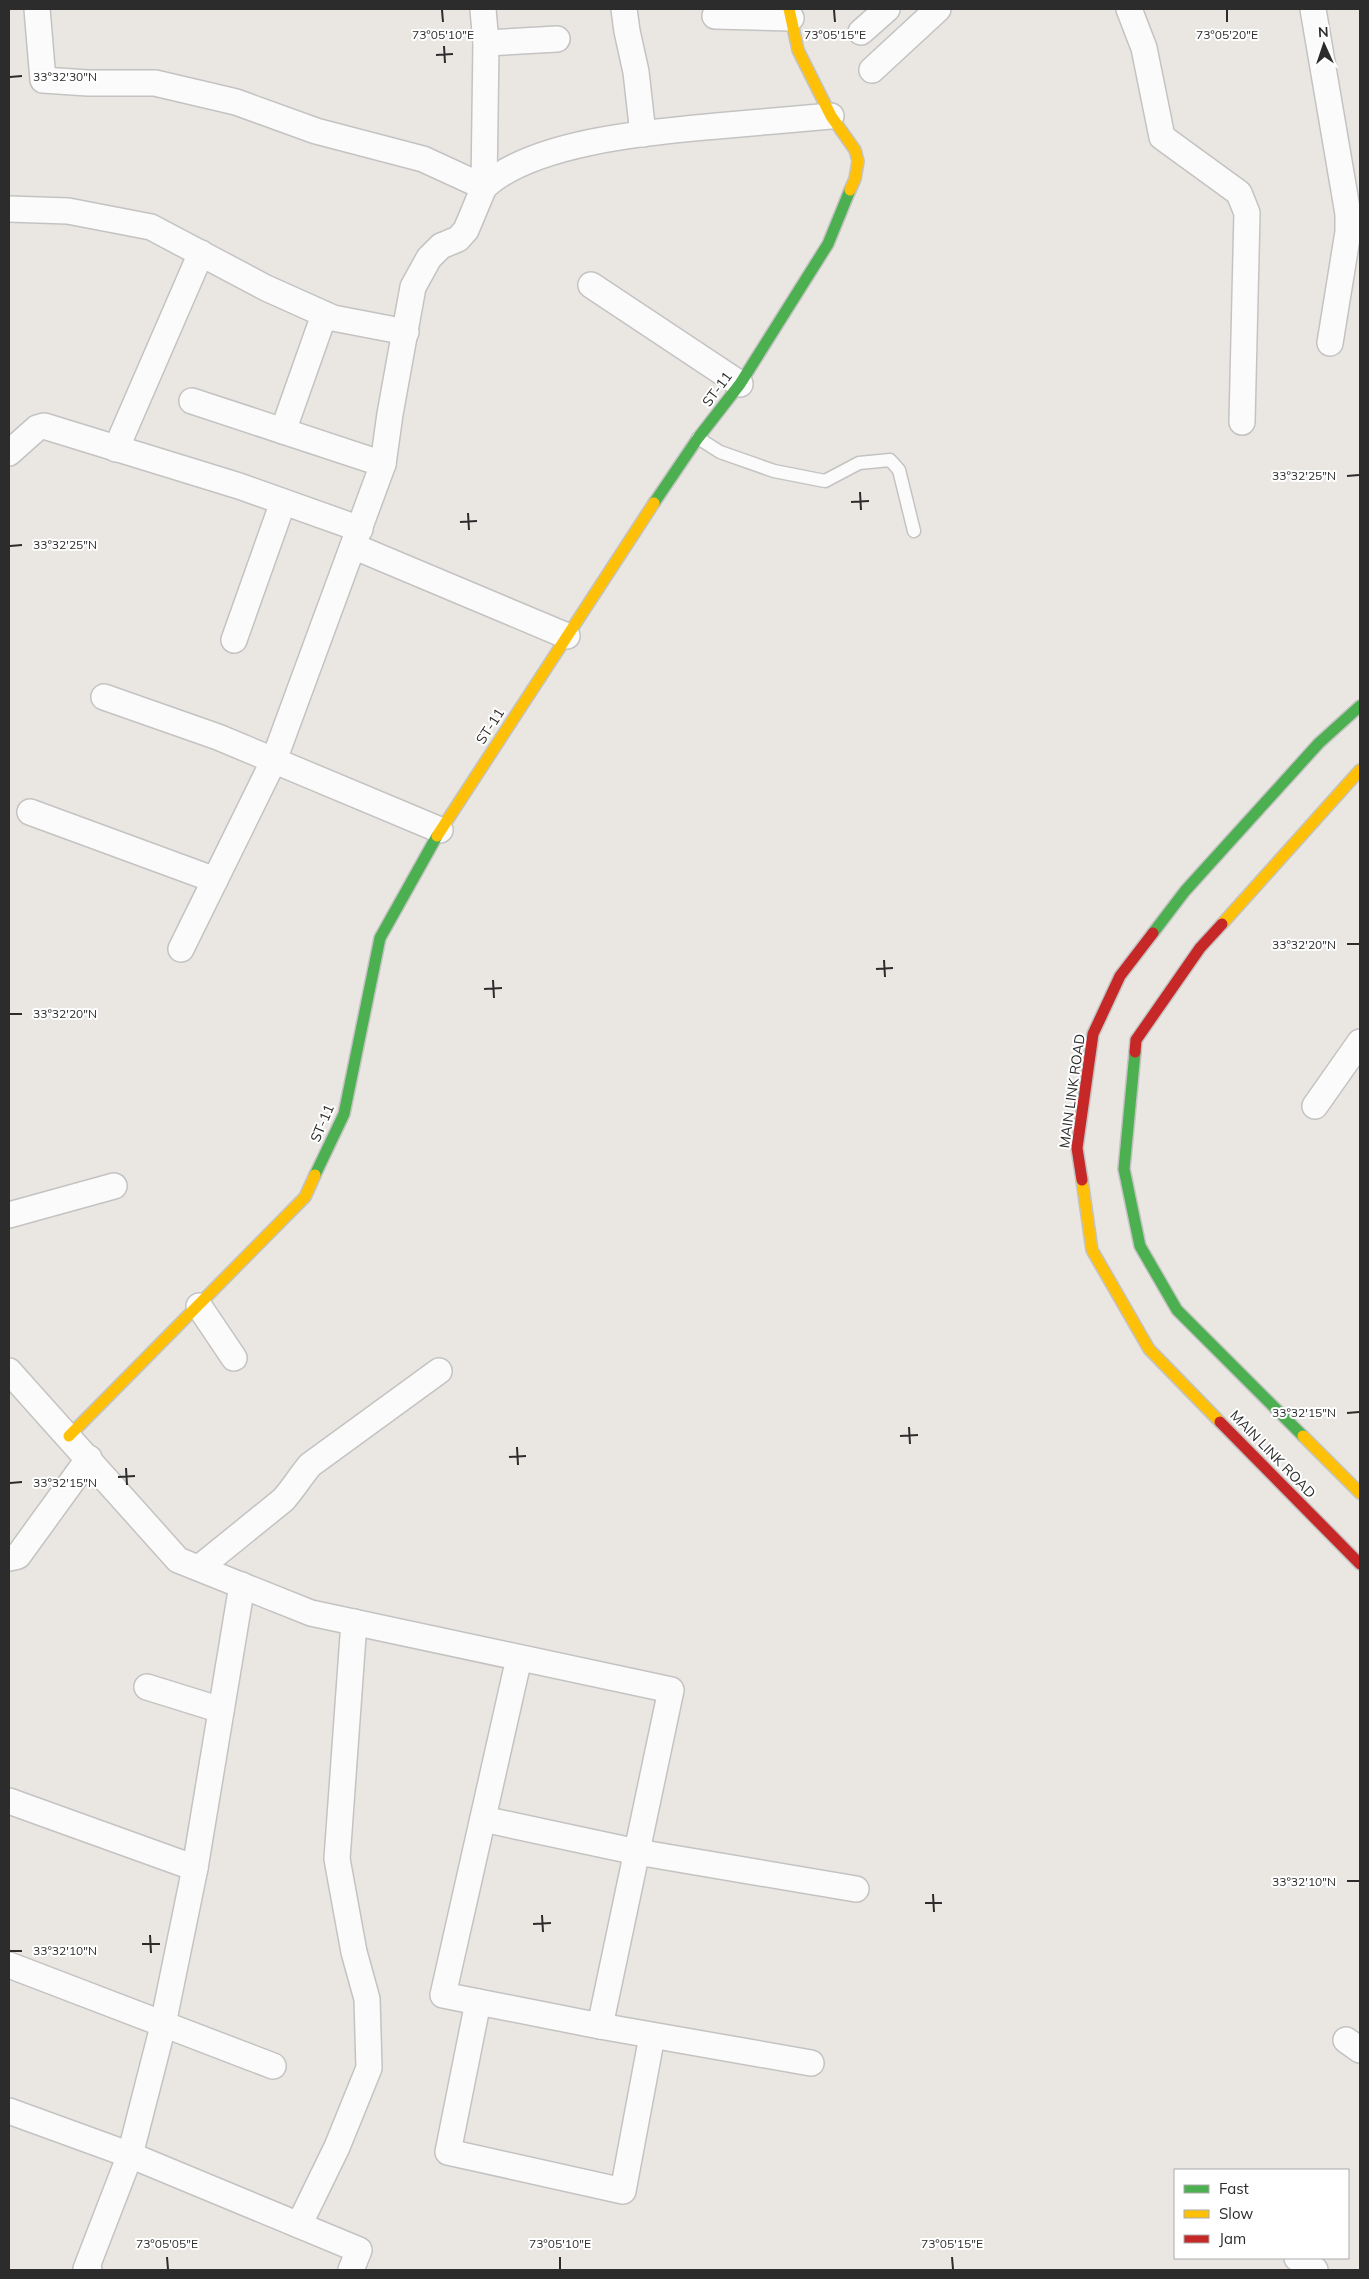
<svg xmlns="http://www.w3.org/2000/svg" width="1369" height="2279" viewBox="0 0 1369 2279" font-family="Mulish,sans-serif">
<rect width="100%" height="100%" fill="#eae7e2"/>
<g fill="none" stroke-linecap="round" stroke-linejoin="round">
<!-- lane casing -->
<g stroke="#c4c3c3" stroke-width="15">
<polyline id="lane" points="698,438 720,452 774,471 825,481 859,463 890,460 899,470 914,531"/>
</g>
<!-- street casing -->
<g stroke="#c4c3c3" stroke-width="28">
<g id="street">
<path d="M37,9L43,80L88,83H155L236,102L316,131L423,159L484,187C534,141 651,132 717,126C755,123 793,119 831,116"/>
<polyline points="624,9 627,31 636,72 643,134"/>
<polyline points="1129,9 1144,48 1162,137 1239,193 1247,213 1242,422"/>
<polyline points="1313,9 1348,214 1348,232 1330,343"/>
<polyline points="715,16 791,18"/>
<polyline points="861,32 887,9"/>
<polyline points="486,43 557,39"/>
<polyline points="872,70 938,9"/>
<polyline points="9,209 68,211 151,227 266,288 333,318 406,332"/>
<polyline points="591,285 740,384"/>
<polyline points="192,401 383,464"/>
<polyline points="283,431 324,315"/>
<polyline points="116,449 201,253"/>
<polyline points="9,453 37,428 44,426 239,486 360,529"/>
<polyline points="353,546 567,636"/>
<polyline points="234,640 283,502"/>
<polyline points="104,697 218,737 440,830"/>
<polyline points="30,812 215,880"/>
<polyline points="181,949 274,760 383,464 390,414 413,287 429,258 441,246 458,239 466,230 484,187 486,43 483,9"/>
<polyline points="1315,1106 1360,1042"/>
<polyline points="9,1215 114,1186"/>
<polyline points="199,1306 234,1358"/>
<polyline points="9,1371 178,1560 311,1613 671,1690 600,2026 443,1995 519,1658"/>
<polyline points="9,1558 18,1556 89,1458"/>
<path d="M199,1568L283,1500C293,1489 300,1477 310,1465L439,1371"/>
<polyline points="147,1687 221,1710"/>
<polyline points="9,1801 195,1868"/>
<polyline points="483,1819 637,1852 856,1889"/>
<polyline points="9,1965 273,2066"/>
<polyline points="478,2002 448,2152 623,2191 652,2036"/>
<polyline points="600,2026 811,2063"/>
<polyline points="1346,2040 1360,2050"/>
<polyline points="9,2111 130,2155 359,2250 351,2270"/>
<polyline points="299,2225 337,2147 369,2068 367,1999 354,1952 337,1859 354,1622"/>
<polyline points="1297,2258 1315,2270"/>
<polyline points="89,2270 86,2269 130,2155 161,2034 195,1868 242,1585"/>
</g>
</g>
<!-- fast casing -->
<g stroke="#c4c3c3" stroke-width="14">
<g id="fast">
<polyline points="654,503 698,438 740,384 828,244 850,190"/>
<polyline points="1153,933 1185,891 1319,743 1360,706"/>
<polyline points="1135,1052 1124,1169 1140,1246 1177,1310 1303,1436"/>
<polyline points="315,1175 344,1114 380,938 437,836"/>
</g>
</g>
<!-- slow casing -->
<g stroke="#c4c3c3" stroke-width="14">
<g id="slow">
<polyline points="789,9 798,50 831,116 855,150 858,161 855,179 850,190"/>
<polyline points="437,836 654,503"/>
<polyline points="1222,924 1360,770"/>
<polyline points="1082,1180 1092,1250 1149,1349 1220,1422"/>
<polyline points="69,1436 305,1197 315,1175"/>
<polyline points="1303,1436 1360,1493"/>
</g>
</g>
<!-- jam casing -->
<g stroke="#c4c3c3" stroke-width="14">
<g id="jam">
<polyline points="1135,1052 1136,1040 1200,948 1222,924"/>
<polyline points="1082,1180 1077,1148 1093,1034 1120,976 1153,933"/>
<polyline points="1220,1422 1360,1564"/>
</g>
</g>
<!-- lane -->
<use href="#lane" stroke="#fcfbfb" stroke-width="12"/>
<!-- street -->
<use href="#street" stroke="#fcfbfb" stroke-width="25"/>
<!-- fast -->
<use href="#fast" stroke="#4caf50" stroke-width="11"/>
<!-- slow -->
<use href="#slow" stroke="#ffc107" stroke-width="11"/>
<!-- jam -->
<use href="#jam" stroke="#c62828" stroke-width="11"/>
</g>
<!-- ticks -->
<path fill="none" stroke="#2c2c2c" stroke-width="2" d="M442,10L443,22M834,10L835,22M1227,10V22M444,46L445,63M436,55L453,54M10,77L22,76M1347,476L1359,475M860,492L861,510M851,502L869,501M468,513L469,530M460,522L477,521M10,546L22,545M1347,944H1359M884,960L885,977M876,969L893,968M493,980L494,998M484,989L502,988M10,1014H22M1347,1413L1359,1412M909,1427L910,1444M900,1436L918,1435M517,1447L518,1465M509,1457L526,1456M126,1468L127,1485M118,1477L135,1476M10,1483L22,1482M1347,1881H1359M933,1894L934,1912M925,1903H942M542,1915L543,1932M533,1924L551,1923M150,1935L151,1953M142,1944H160M10,1951H22M167,2257L168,2269M560,2257V2269M952,2257L953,2269"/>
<g text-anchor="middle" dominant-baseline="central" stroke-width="4" stroke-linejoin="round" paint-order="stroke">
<!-- street labels -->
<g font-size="14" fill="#2c2c2c" stroke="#fff">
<text transform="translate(717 389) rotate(-53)">ST-11</text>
<text transform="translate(490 726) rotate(-57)">ST-11</text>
<text transform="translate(1072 1091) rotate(-82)">MAIN LINK ROAD</text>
<text transform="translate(322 1123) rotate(-67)">ST-11</text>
<text transform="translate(1273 1454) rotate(46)">MAIN LINK ROAD</text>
</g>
</g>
<g font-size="12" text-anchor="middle" fill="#2c2c2c" stroke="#fff" stroke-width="4" stroke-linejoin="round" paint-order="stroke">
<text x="443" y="39">73°05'10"E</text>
<text x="835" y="39">73°05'15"E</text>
<text x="1227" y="39">73°05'20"E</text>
<text x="65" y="81">33°32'30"N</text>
<text x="1304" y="480">33°32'25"N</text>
<text x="65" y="549">33°32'25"N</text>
<text x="1304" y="949">33°32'20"N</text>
<text x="65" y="1018">33°32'20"N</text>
<text x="1304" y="1417">33°32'15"N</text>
<text x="65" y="1487">33°32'15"N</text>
<text x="1304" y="1886">33°32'10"N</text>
<text x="65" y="1955">33°32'10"N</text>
<text x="167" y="2248">73°05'05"E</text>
<text x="560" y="2248">73°05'10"E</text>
<text x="952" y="2248">73°05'15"E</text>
</g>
<!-- border -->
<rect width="1369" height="2279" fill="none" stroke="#2c2c2c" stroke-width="20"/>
<!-- legend -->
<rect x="1174" y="2169" width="175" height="90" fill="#ffffff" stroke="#ababab"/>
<rect x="1184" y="2185" width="25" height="8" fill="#4caf50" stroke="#ababab"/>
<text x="1219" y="2194" font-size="15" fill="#2c2c2c">Fast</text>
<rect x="1184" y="2210" width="25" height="8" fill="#ffc107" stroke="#ababab"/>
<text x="1219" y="2219" font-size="15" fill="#2c2c2c">Slow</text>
<rect x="1184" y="2235" width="25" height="8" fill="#c62828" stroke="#ababab"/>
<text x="1219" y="2244" font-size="15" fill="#2c2c2c">Jam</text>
<!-- north arrow -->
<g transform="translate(1324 45) rotate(357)" stroke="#ffffff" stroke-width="4" paint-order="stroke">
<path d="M0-4L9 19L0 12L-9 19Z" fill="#2c2c2c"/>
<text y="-8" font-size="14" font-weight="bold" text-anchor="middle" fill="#2c2c2c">N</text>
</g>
</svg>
